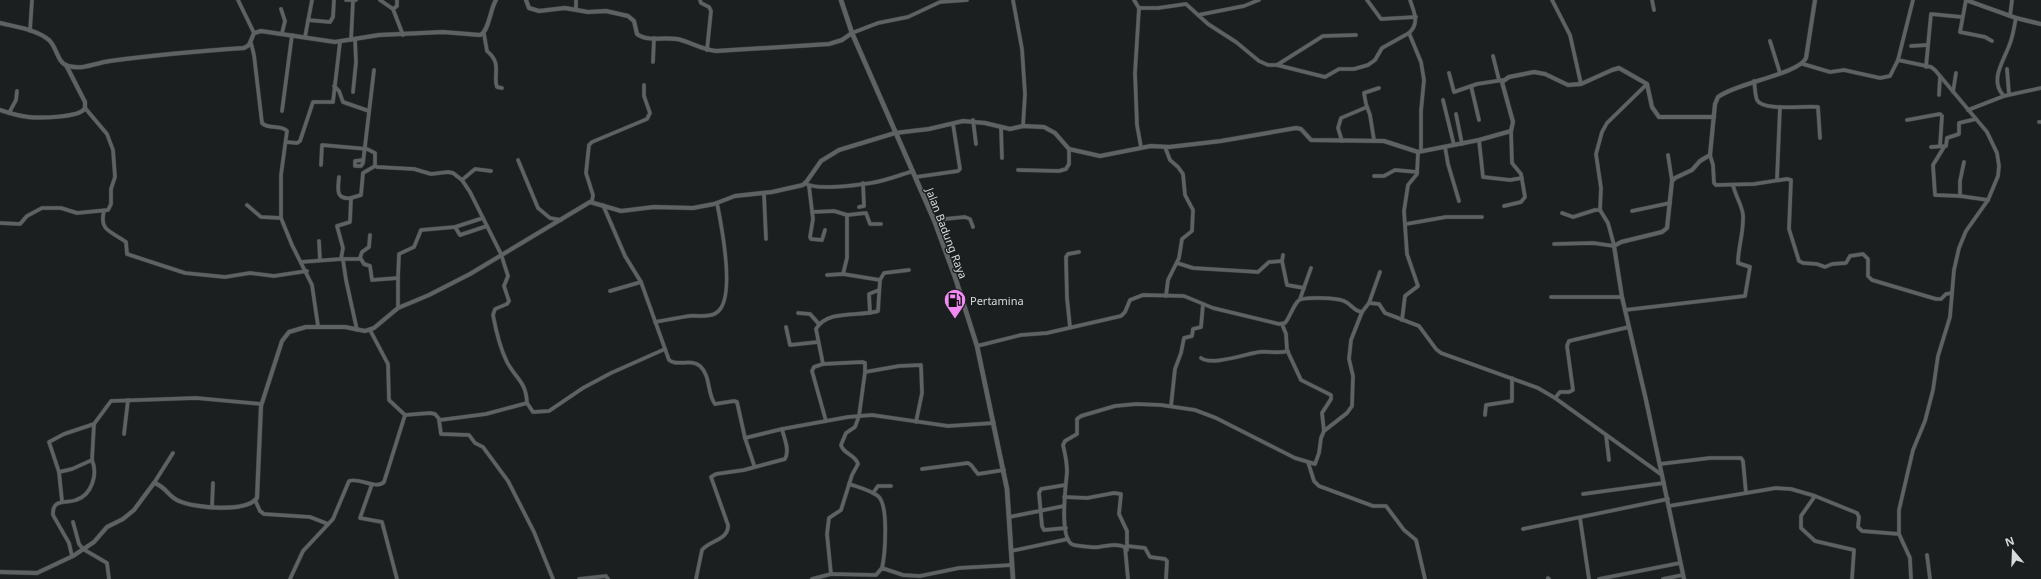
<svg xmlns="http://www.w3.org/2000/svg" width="2041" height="579" viewBox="0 0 2041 579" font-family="'Noto Sans',sans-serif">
<rect width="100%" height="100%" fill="#1c1f1f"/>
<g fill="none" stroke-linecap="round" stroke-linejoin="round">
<!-- minor casing -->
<g stroke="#393b3b" stroke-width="4.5">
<g id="minor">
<polyline points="238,0 254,33"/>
<polyline points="346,0 356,0"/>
<polyline points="380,0 393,9 403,35"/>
<polyline points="700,0 701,3 709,7 711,11 707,50"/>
<polyline points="1013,0 1022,49 1025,94 1023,126"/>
<polyline points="1134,0 1139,8 1158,8 1186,4 1208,24 1236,42 1259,61 1268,65 1277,65 1323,36 1356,35"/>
<polyline points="1367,0 1381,19 1416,17"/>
<polyline points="1552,0 1570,35 1581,84"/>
<polyline points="1652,0 1654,10"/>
<polyline points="1966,0 1960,32 1985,37 1992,41"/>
<polyline points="1139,8 1135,73 1137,125 1141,147"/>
<polyline points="281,9 285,21 282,33"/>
<polyline points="393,9 397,6 397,0"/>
<polyline points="576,10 576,0"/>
<polyline points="1198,15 1244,6 1259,0"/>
<polyline points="2010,16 2012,0"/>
<polyline points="308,20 330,22 333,17 334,0"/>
<polyline points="30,31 32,0"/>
<polyline points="852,33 878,23 908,17 940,2 967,0"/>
<path d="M1409,33C1420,23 1414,12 1410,0"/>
<path d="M484,34L487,51C500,62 495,69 496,83L497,87L502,88"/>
<polyline points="305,37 312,0"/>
<polyline points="351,40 353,1"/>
<polyline points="1770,41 1780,73"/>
<path d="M251,43L254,55L262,123C268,130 281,124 287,131L281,175V218L292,245L312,285L318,326"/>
<polyline points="1911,46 1927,45"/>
<polyline points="1493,56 1499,80"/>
<polyline points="1898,60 1931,67 1935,70 1987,132 1997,153 1999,166 1998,176 1988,200 1966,231 1959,248 1954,270 1950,317 1938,356 1933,390 1925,421 1913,450 1899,510 1899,534 1910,558 1911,579"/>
<polyline points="653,62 654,38"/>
<polyline points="1803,64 1830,72 1844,70 1880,78 1890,76 1898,60 1913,0"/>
<polyline points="1277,65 1325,77 1339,69 1354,69 1368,65 1375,60 1382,48 1409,33 1421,62 1424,80 1421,111 1421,151"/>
<polyline points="1926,67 1931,14 1962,17"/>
<polyline points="2007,69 2009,94"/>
<polyline points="1449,73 1454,92 1477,84 1503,80"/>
<path d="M1754,81C1755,87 1755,95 1757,100C1763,112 1807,105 1818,107L1820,138"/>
<polyline points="334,86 339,91 343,102 369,111"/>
<polyline points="1471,86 1479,120"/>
<polyline points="353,92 356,62 355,39"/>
<polyline points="1953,92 1956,73"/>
<polyline points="1939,95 1940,77"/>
<path d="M2004,96C1989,81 2003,62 2009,46C2013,37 2014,27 2016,18"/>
<polyline points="1443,100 1454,145"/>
<polyline points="1968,110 2004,96 2041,88"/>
<polyline points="282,111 292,35"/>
<polyline points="9,113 16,100 17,91"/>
<polyline points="1456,114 1462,144"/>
<polyline points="973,120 976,144"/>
<polyline points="1907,120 1940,114 1942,116 1940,146"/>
<polyline points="2039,122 2041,122"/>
<polyline points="1001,127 1002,158"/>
<polyline points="1374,140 1370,115 1366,104 1364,93 1379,88"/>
<polyline points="1479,140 1483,177 1510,180 1522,178"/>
<polyline points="1342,141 1338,128 1341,118 1367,107"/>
<polyline points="286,142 297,143 300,141 313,102 333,102 340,42"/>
<polyline points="1165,147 1170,160 1178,167 1183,174 1185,195 1193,210 1192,231 1182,239 1179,258 1168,280 1166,296"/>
<polyline points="1445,147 1448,164 1459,201"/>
<polyline points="1931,147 1946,146 1947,138 1959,134 1959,123 1976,119"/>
<polyline points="1944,147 1933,165 1935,195 1960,196 1988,200"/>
<polyline points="1668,155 1672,181"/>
<polyline points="1710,155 1713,165 1714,183 1716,185 1754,184 1787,179 1791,180 1789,229 1799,261 1803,263 1817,264 1825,267 1832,264 1846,263 1850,256 1863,254 1868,259 1868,276 1872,280 1936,299 1941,299 1946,294 1952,293"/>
<polyline points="363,160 355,161 355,166 361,166 363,163 374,70"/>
<polyline points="518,160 538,208 550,218 561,220"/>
<path d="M321,165L322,145L367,149L375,153V166L377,167L414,169L431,174L448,172L453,173L462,180L470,192L501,254L508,276L504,286L509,301L507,304L495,309L493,315C496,331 500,348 507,362C516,379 526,381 527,403"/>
<polyline points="1018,170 1059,171 1066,169 1069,164 1069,149"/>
<polyline points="1374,176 1384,176 1395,170 1417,172"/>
<path d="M339,177C338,188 335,200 351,198"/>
<polyline points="916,177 958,171 960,169 953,124"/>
<polyline points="1777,179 1780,107"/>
<polyline points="462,180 475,169 491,171"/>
<path d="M805,183C814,191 858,185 871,183C885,181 900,175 913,171"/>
<polyline points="809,186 813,219 810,237 811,239 822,240 825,230"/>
<polyline points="764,194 766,239"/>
<polyline points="1960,196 1960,181 1964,162"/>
<polyline points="592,201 593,195 586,173 589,145 592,142 647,119 650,113 644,96 644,85"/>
<polyline points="247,205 261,217 281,218"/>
<path d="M603,205L625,256L641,282L669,360C677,367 691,358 700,366C711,376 707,394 715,404L734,401L737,402L745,438L754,465"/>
<polyline points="1504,206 1521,202 1525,197 1521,174 1512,163 1511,131"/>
<polyline points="859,207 864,206 863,183"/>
<polyline points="1600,210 1601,188 1596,154 1602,132 1607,123 1647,84"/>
<path d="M104,211C99,231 111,231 126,242L127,254L185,273L225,277L250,273L274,276L307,271"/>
<polyline points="1632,211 1670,203"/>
<polyline points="812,212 834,211 847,215 847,258 843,274"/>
<polyline points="1562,213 1573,217 1595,210 1600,210 1608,223 1614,245"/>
<polyline points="847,215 866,213 870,224 881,224"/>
<polyline points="934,220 965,217 970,219 973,227"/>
<polyline points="0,223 20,224 27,216 42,208 61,208 77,213 108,210 111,204 111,189 115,177 113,150 107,134 85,108"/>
<polyline points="1406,224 1446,217 1482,217"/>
<polyline points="455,227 460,235 487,226"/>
<polyline points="319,241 320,260"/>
<polyline points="1554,244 1593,243 1614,246"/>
<polyline points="1283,255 1282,261 1287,285 1304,288"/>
<polyline points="360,258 362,252 369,247 370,235"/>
<polyline points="341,259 361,259 364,264 370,266 372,280 398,278 398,308"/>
<polyline points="343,260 346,280 357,330"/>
<polyline points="301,262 341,259 343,248 337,226 350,222 351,198 361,195 363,173 375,166"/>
<polyline points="1177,263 1193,268 1258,272 1269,262 1282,261"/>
<polyline points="398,278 399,254 414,247 421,230 455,227 483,218"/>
<polyline points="880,280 884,273 909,270"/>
<polyline points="610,291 641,282"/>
<polyline points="1551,297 1622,297"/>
<polyline points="1300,299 1311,268"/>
<polyline points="1369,303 1379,304 1385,313 1419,326 1436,349 1441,353 1538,388 1555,398 1662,475"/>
<path d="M1625,310L1745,296L1750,267L1738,263C1738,246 1744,233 1743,215C1742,205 1735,195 1733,185"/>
<polyline points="798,313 810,314 819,324"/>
<polyline points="870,313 869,294 879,290"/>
<polyline points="1402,320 1405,296 1418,286 1407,254 1404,211 1408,185 1417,174 1418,152"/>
<path d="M655,322C666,320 677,318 689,316C697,315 709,318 716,313C737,301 721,223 717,203"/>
<polyline points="1282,324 1286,334 1287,350 1301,380 1331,395 1331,399 1322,413 1324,431"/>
<polyline points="786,327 790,345 818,342"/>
<polyline points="1070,327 1067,298 1066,257 1068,254 1079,252"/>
<path d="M977,346L1021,335L1047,333L1121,316L1125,312L1130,300L1143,295L1184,296L1213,308L1279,324L1285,323C1290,317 1292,308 1298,301C1302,296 1338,298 1344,301C1352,304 1353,311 1362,312"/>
<path d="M1201,358C1211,366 1246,354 1259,352C1269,351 1278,354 1288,351"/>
<polyline points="823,364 862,362 865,363 865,372 899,366 921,365 922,393 916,422"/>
<polyline points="1555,398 1560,392 1569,392 1573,390 1567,346 1569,341 1629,327"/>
<polyline points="1171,406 1175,369 1181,353 1184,338 1192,336 1193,329 1201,327 1203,304"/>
<polyline points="405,415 430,413 435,414 440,420 486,414 527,403 533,412 549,411 583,388 611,373 665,349"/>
<polyline points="1485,415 1486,405 1512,401 1512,378"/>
<polyline points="439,420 441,434 469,435 475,443 483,447 508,481 534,532 553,579"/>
<path d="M826,421L812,371L814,367L823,364L816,329C827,309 860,317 878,311L880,280L843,274L827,275"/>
<polyline points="124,434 128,400"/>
<polyline points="1606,435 1609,460"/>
<polyline points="745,438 782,429"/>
<polyline points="1308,462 1314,481 1319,486 1373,506 1386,506 1404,530 1416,540 1425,579"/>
<polyline points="1660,464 1710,458 1741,458 1743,461 1746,493"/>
<polyline points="922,469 968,463 971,465 978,474 1004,470"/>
<polyline points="59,472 72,469 92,460 94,424"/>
<polyline points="154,483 173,453"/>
<polyline points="372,484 360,518 382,522 397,579"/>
<path d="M849,484C858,487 870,490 878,496C889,505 885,555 882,568"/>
<polyline points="1065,485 1041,489 1039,493 1042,526 1044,530 1066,528"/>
<polyline points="873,493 878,486 891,486"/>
<polyline points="1583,494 1664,483"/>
<polyline points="1815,496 1801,516 1801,528 1815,541 1854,550 1852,579"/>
<polyline points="1064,497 1087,498 1114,493 1121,494 1119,514 1127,531 1127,550"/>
<polyline points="255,500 260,511 264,514 310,517 328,524"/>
<polyline points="62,501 59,472 49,442 64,434 94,424 111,401 196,398 261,404"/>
<polyline points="1669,506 1776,488 1791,489 1815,496 1857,513 1859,517 1858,527 1862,531 1899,534"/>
<polyline points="212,507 213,483"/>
<polyline points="1009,517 1064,506"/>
<polyline points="1580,518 1589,579"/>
<polyline points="73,522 79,544 83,549 107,563 109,579"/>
<polyline points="1523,529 1668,499"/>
<polyline points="1127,546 1145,548 1150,557 1165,559 1167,561 1166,579"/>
<polyline points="1011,551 1068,539"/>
<polyline points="1927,555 1930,579"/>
<path d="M72,556L69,543L53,515C52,498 66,504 76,500C92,495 98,474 92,460"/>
<path d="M831,574L827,534L829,518L841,510L852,475L858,464C855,454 843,454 841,445L846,433L855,427L859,416L865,372"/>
<polyline points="1548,578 1549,579"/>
<path d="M290,579L303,551L333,519L349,481C359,477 376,490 384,482L405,415L389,400L388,364L370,330"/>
<polyline points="579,579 606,576 608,579"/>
<path d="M696,579L702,550C710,540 729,540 728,525L711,477L716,474L744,470L785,459C790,450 784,438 782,429L848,417L872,415L948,426L994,423"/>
<polyline points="812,579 831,574 876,575 882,568 903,575 920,576 959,568 1012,565"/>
<path d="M1128,579L1125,547C1115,543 1108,546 1099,547C1092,548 1081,546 1074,545C1058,542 1066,484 1067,472C1067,463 1065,453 1063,445L1065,441L1077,434V419L1081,416L1115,406L1136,404L1161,405L1195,410L1216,418L1295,458L1315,464L1319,453L1321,438L1324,431L1347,413L1352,406L1353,376L1349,359L1351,340L1362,312L1369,303L1380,272"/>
<polyline points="1599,579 1680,563"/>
<polyline points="1663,579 1683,575"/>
</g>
</g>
<!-- tertiary casing -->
<g stroke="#393b3b" stroke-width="5">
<g id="tertiary">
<path d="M526,0L529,8L539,11L565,8L588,12L606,11L628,16L634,21L637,34C647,42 665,37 677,39C691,42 702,50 716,51L829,44L842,40L852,33"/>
<polyline points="1966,0 2016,18 2041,24"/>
<path d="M0,23C16,27 36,29 49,40C57,47 57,63 68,66C84,70 95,63 110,61C154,55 199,51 244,48L249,45L254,33L261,31L335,42L379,35L443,32L480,35C489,32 490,9 496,0"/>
<path d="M0,110C9,113 18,116 28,117C39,118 80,118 85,108V102L66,65"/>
<path d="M0,572L37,573L73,556L94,542L107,527L123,519L134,510L154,483C166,486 168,497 179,501C194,508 246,513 257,498L261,406L282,341L289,332L306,327H345L365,331L374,328L398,308L429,295L470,274L590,202L621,211L654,207L693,208L714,204L735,196L772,192L803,185L807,181L821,161L839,150L895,133L929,129L963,121L985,123L1010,129L1023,126L1044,127L1055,133L1069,149L1100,156L1151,146L1169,147L1221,141L1296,128L1301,129L1311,140L1384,141L1418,152L1479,140L1511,131L1513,122L1502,82L1509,77L1534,72L1545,74L1568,85L1581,84L1612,70L1619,68L1647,84L1652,107L1659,117H1714"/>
<path d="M1684,579L1646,400L1622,297L1614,246L1621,242L1662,232L1667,228L1672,181L1675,178L1692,170L1700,161L1710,155L1715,104L1718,97C1736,83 1799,74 1806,58L1815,0"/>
</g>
</g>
<!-- secondary casing -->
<g stroke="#393b3b" stroke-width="5.5">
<polyline id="secondary" points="841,0 852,33 934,220 955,277 977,346 1007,489 1013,579"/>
</g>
<!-- minor -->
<use href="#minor" stroke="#5e6262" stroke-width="3.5"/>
<!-- tertiary -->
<use href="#tertiary" stroke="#5e6262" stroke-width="4"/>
<!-- secondary -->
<use href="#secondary" stroke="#5e6262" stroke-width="4.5"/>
</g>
<!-- icons -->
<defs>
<g id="fuel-pin" transform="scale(1.15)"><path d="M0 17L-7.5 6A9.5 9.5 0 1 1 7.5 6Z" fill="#f28af3" stroke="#1c1f1f"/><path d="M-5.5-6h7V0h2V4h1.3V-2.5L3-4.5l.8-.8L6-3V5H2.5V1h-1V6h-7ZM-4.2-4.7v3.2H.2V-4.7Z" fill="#111"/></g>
</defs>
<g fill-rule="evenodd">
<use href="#fuel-pin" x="955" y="300"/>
</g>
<g text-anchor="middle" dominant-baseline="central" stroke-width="3" stroke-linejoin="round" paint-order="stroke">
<!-- street labels -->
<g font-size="11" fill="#d9dbdb" stroke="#1c1f1f">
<text transform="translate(947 233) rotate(69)">Jalan Badung Raya</text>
</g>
<!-- poi labels -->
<g font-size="11" fill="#d9dbdb" stroke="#1c1f1f" text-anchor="start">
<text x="970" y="300">Pertamina</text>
</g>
</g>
<!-- north arrow -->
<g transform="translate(2013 551) rotate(341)" stroke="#1c1f1f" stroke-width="3" paint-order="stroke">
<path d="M0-3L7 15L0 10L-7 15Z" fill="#d9dbdb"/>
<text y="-6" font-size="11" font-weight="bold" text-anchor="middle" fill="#d9dbdb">N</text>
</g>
</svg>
